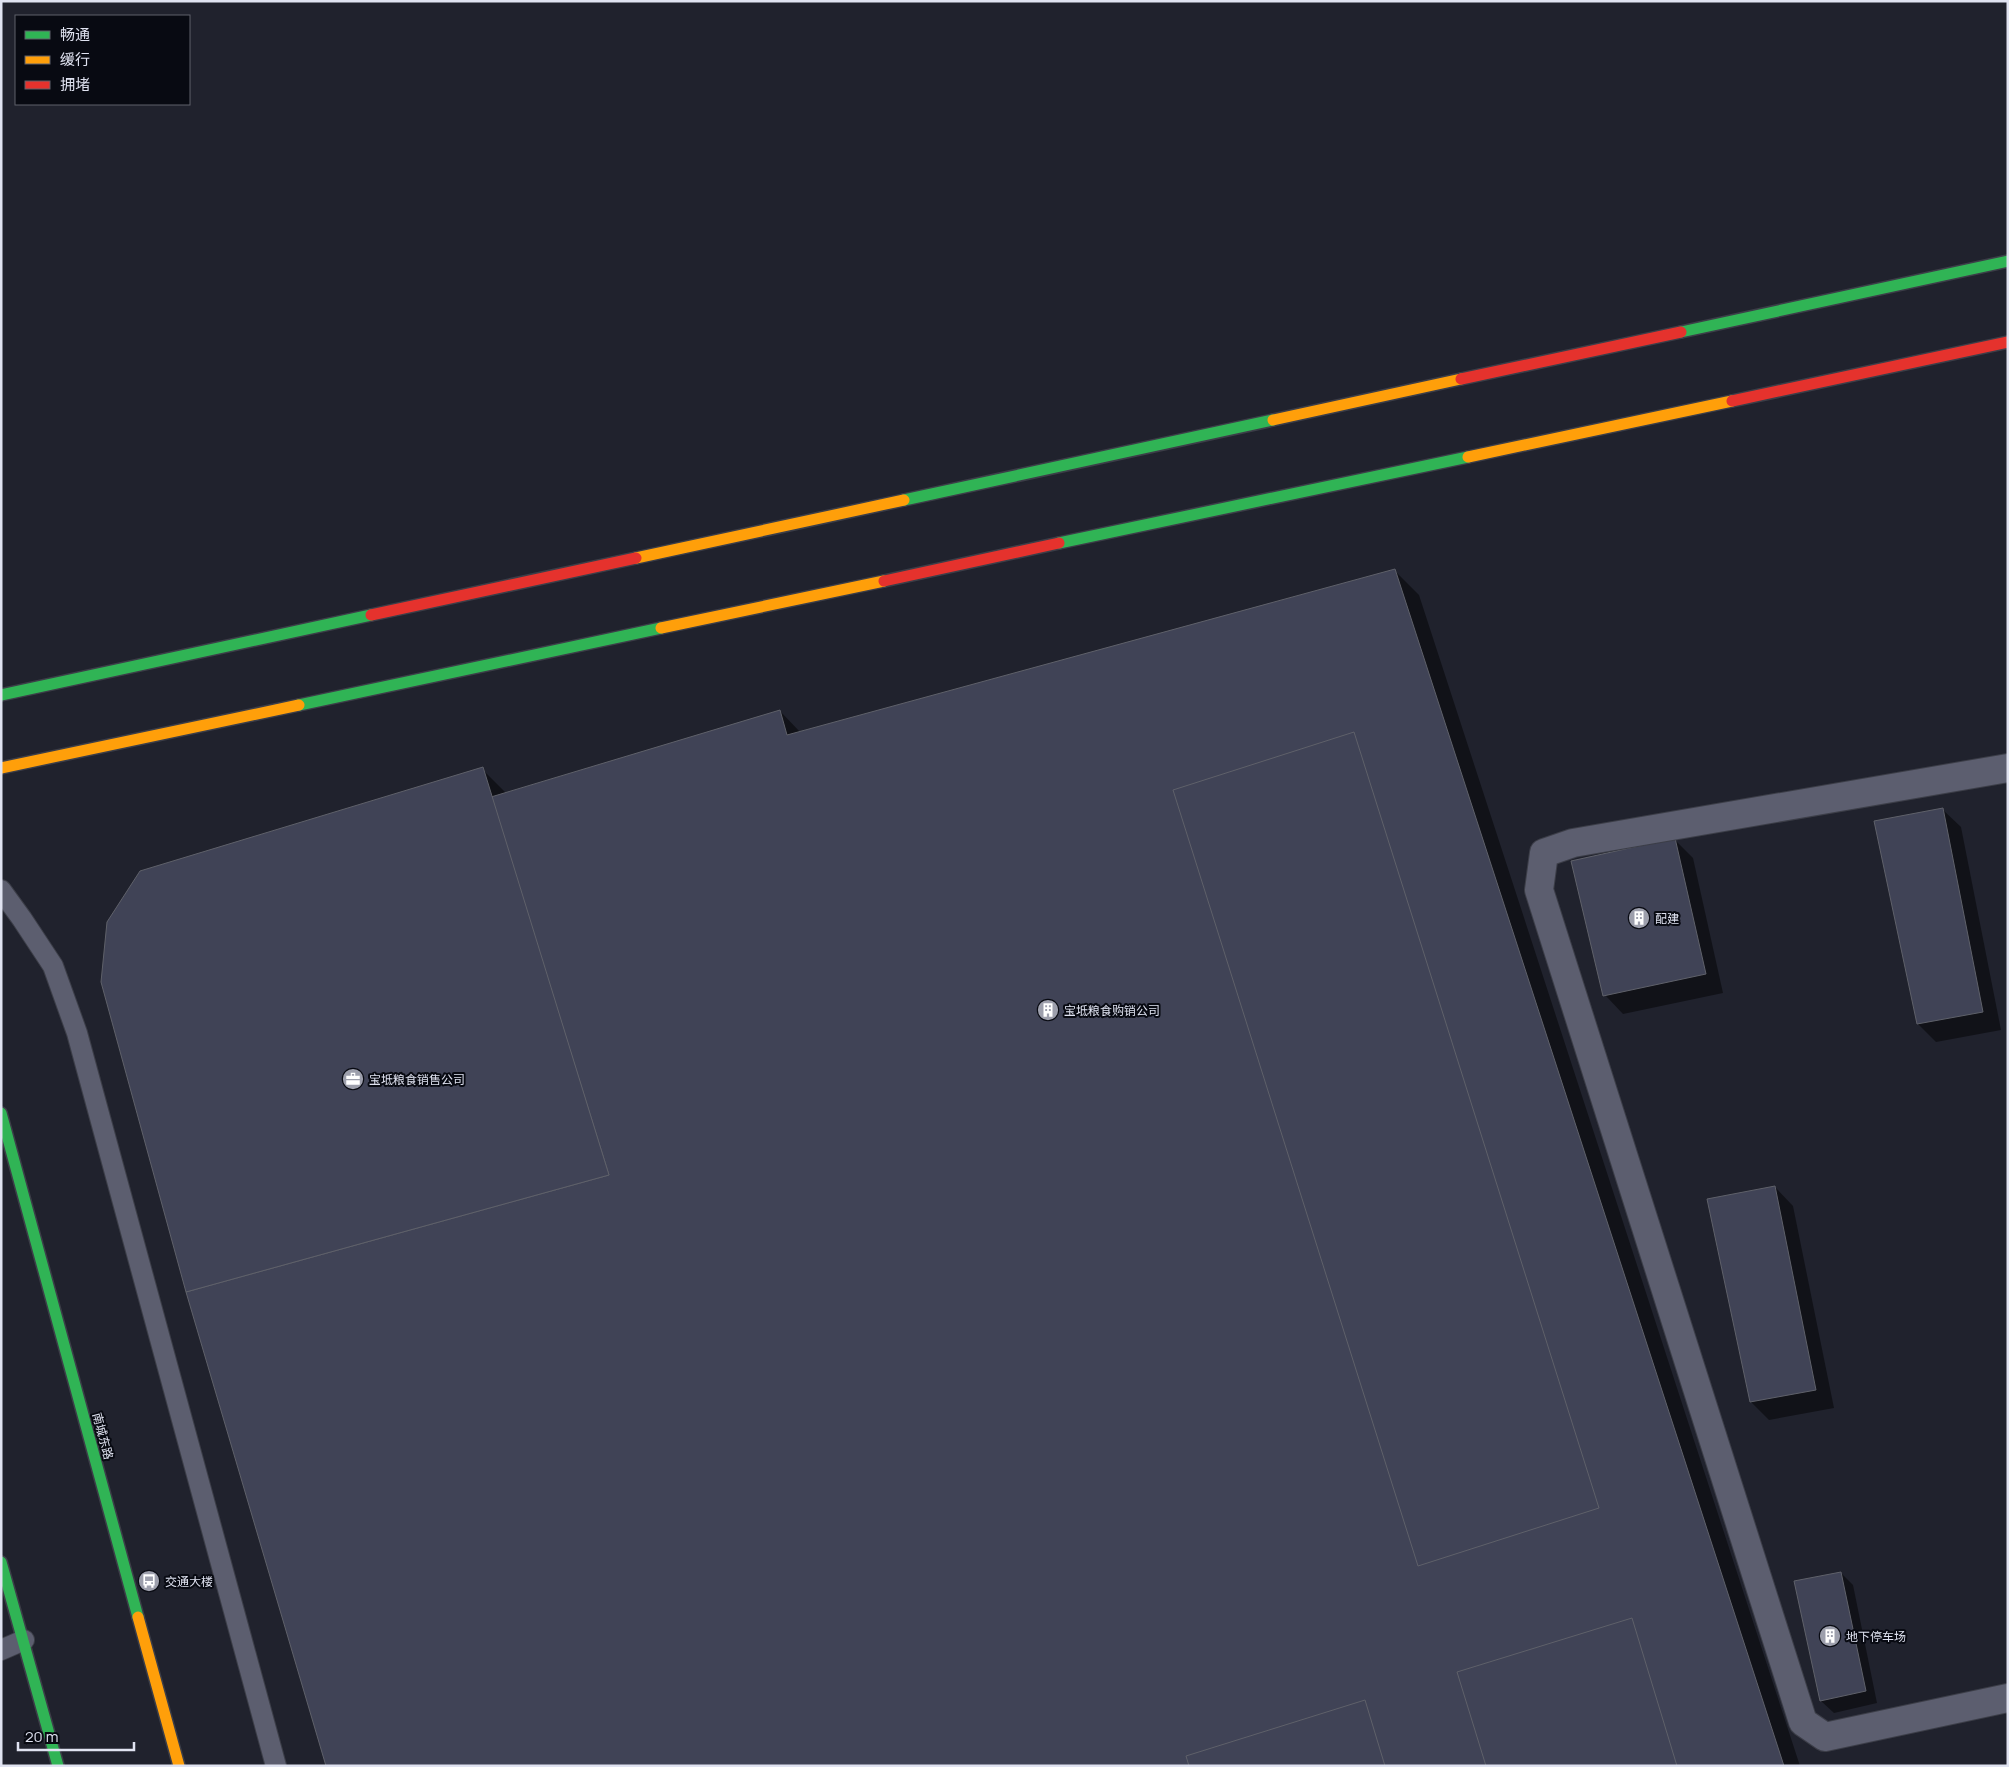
<svg xmlns="http://www.w3.org/2000/svg" width="2009" height="1767" viewBox="0 0 2009 1767" font-family="Manrope,'Noto Sans SC',sans-serif">
<rect width="100%" height="100%" fill="#20222d"/>
<!-- shadow -->
<g fill="#0007">
<polygon points="1395,571 1419,595 1800,1766 327,1766 482,769 506,793 780,711 801,733"/>
<polygon points="1942,809 1961,827 2001,1030 1936,1042 1918,1024"/>
<polygon points="1674,839 1693,858 1723,993 1623,1014 1605,995"/>
<polygon points="1775,1187 1793,1206 1834,1408 1769,1420 1751,1402"/>
<polygon points="1841,1573 1853,1585 1877,1703 1834,1713 1821,1701"/>
</g>
<!-- building -->
<g fill="#404356" stroke="#5f616a">
<polygon points="1395,569 1784,1766 326,1766 186,1292 609,1175 491,797 780,710 787,735"/>
<polygon points="1354,732 1599,1508 1418,1566 1173,790"/>
<polygon points="483,767 609,1175 186,1292 101,982 107,922 140,871"/>
<polygon points="1943,808 1983,1012 1917,1024 1874,821"/>
<polygon points="1675,838 1706,974 1603,996 1571,861"/>
<polygon points="1775,1186 1816,1390 1750,1402 1707,1199"/>
<polygon points="1841,1572 1866,1691 1820,1701 1794,1581"/>
<polygon points="1632,1618 1677,1766 1486,1766 1457,1672"/>
<polygon points="1365,1700 1385,1766 1189,1766 1186,1756"/>
</g>
<g fill="none" stroke-linecap="round" stroke-linejoin="round">
<!-- lane casing -->
<g stroke="#3c3e48" stroke-width="22">
<g id="lane">
<polyline points="1,890 22,919 53,966 77,1033 276,1766"/>
<polyline points="1,1650 24,1640"/>
</g>
</g>
<!-- street casing -->
<g stroke="#3c3e48" stroke-width="30">
<polyline id="street" points="2008,768 1573,843 1544,853 1539,890 1803,1722 1825,1737 2008,1698"/>
</g>
<!-- fast casing -->
<g stroke="#3c3e48" stroke-width="14">
<g id="fast">
<polyline points="1681,332 2008,261"/>
<polyline points="904,500 1273,420"/>
<polyline points="1059,543 1468,457"/>
<polyline points="1,695 371,615"/>
<polyline points="299,705 661,628"/>
<polyline points="1,1113 138,1617"/>
<polyline points="1,1562 58,1766"/>
</g>
</g>
<!-- slow casing -->
<g stroke="#3c3e48" stroke-width="14">
<g id="slow">
<polyline points="1273,420 1461,379"/>
<polyline points="1468,457 1732,401"/>
<polyline points="636,558 904,500"/>
<polyline points="661,628 884,581"/>
<polyline points="1,768 299,705"/>
<polyline points="138,1617 179,1766"/>
</g>
</g>
<!-- jam casing -->
<g stroke="#3c3e48" stroke-width="14">
<g id="jam">
<polyline points="1461,379 1681,332"/>
<polyline points="1732,401 2008,342"/>
<polyline points="884,581 1059,543"/>
<polyline points="371,615 636,558"/>
</g>
</g>
<!-- lane -->
<use href="#lane" stroke="#5c5e6f" stroke-width="20"/>
<!-- street -->
<use href="#street" stroke="#5c5e6f" stroke-width="28"/>
<!-- fast -->
<use href="#fast" stroke="#30b455" stroke-width="11"/>
<!-- slow -->
<use href="#slow" stroke="#ff9f0a" stroke-width="11"/>
<!-- jam -->
<use href="#jam" stroke="#e5322d" stroke-width="11"/>
</g>
<!-- icons -->
<defs>
<g id="building-disc" transform="scale(1.125)"><circle r="9.5" fill="#9d9fac" stroke="#080a12"/><path d="M-4-6H4V6H1V3H-1V6H-4ZM-2.5-4.3h1.7v1.8h-1.7ZM.8-4.3h1.7v1.8H.8ZM-2.5-1h1.7V.8h-1.7ZM.8-1h1.7V.8H.8Z" fill="#fff"/></g>
<g id="office-disc" transform="scale(1.125)"><circle r="9.5" fill="#9d9fac" stroke="#080a12"/><path d="M-6-3h4V-5.5h4V-3h4V5H-6ZM-1-4.5V-3h2v-1.5ZM-6 0V1H6V0Z" fill="#fff"/></g>
<g id="bus-disc" transform="scale(1.125)"><circle r="9.5" fill="#9d9fac" stroke="#080a12"/><path d="M-5-6H5V4H4V6H2V4H-2V6H-4V4H-5ZM-3.5-4V0h7V-4ZM-3.5 1.2v1.5H-2V1.2ZM2 1.2v1.5H3.5V1.2Z" fill="#fff"/></g>
</defs>
<g fill-rule="evenodd">
<use href="#building-disc" x="1639" y="918"/>
<use href="#building-disc" x="1048" y="1010"/>
<use href="#office-disc" x="353" y="1079"/>
<use href="#bus-disc" x="149" y="1581"/>
<use href="#building-disc" x="1830" y="1636"/>
</g>
<g text-anchor="middle" dominant-baseline="central" stroke-width="4" stroke-linejoin="round" paint-order="stroke">
<!-- poi labels -->
<g font-size="12" fill="#e0e3f1" stroke="#080a12" text-anchor="start">
<text x="1655" y="918">配建</text>
<text x="1064" y="1010">宝坻粮食购销公司</text>
<text x="369" y="1079">宝坻粮食销售公司</text>
<text x="165" y="1581">交通大楼</text>
<text x="1846" y="1636">地下停车场</text>
</g>
<!-- street labels -->
<g font-size="12" fill="#e0e3f1" stroke="#080a12">
<text transform="translate(103 1436) rotate(75)">南城东路</text>
</g>
</g>
<!-- border -->
<rect width="2009" height="1767" fill="none" stroke="#e0e3f1" stroke-width="5"/>
<!-- legend -->
<rect x="15" y="15" width="175" height="90" fill="#080a12" stroke="#5e616b"/>
<rect x="25" y="31" width="25" height="8" fill="#30b455" stroke="#5e616b"/>
<text x="60" y="40" font-size="15" fill="#e0e3f1">畅通</text>
<rect x="25" y="56" width="25" height="8" fill="#ff9f0a" stroke="#5e616b"/>
<text x="60" y="65" font-size="15" fill="#e0e3f1">缓行</text>
<rect x="25" y="81" width="25" height="8" fill="#e5322d" stroke="#5e616b"/>
<text x="60" y="90" font-size="15" fill="#e0e3f1">拥堵</text>
<!-- scale -->
<path d="M18 1742v8h116v-8" fill="none" stroke="#e0e3f1" stroke-width="2.5"/>
<text x="25" y="1742" font-size="15" fill="#e0e3f1" stroke="#080a12" stroke-width="4" paint-order="stroke">20 m</text>
</svg>
